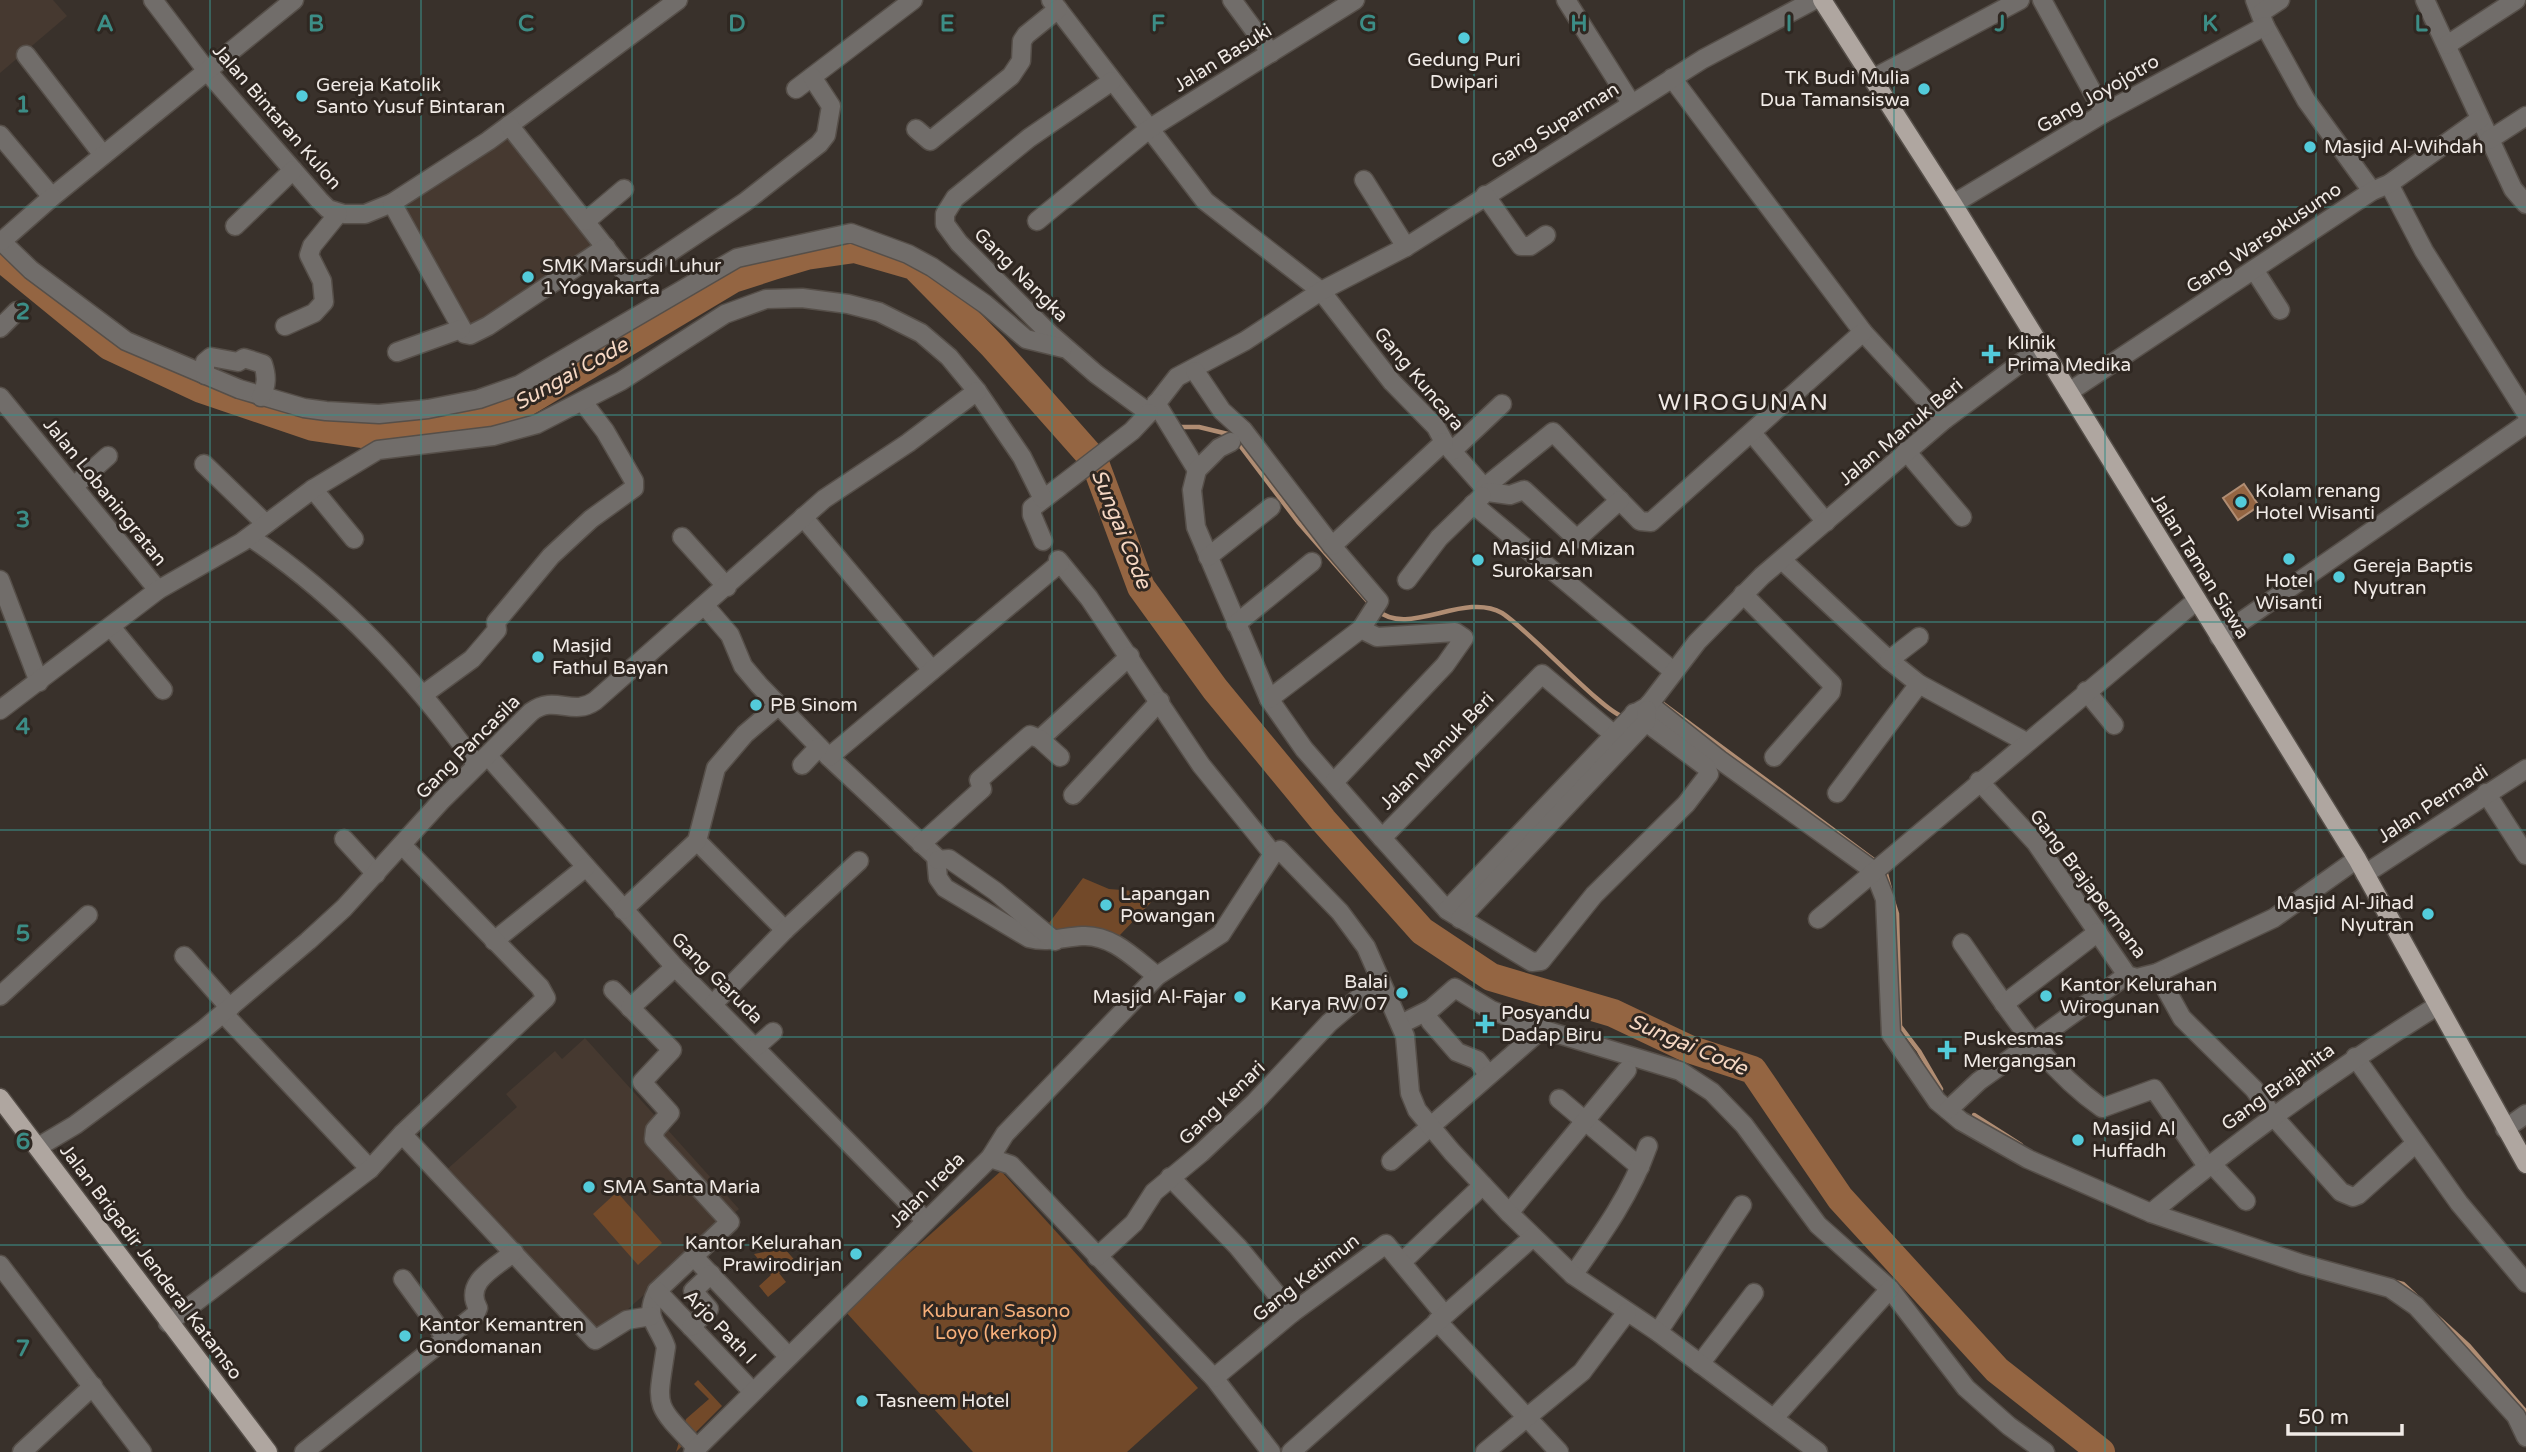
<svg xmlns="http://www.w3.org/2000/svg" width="2526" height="1452" viewBox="0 0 2526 1452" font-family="'Varela Round',sans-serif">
<rect width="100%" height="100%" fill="#39312b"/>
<!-- built -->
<g fill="#463930">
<polygon points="0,0 53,0 67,16 0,73"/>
<polygon points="509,127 603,246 470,332 400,208"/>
<polygon points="585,1038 739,1209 595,1339 444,1172 517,1107 506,1094 555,1051 562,1059"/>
</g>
<!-- green -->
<g fill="#724929">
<polygon points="1083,878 1109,889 1160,893 1120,935 1043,931"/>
<polygon points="1001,1171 1198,1388 1127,1452 973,1452 845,1311"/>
<polygon points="617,1192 662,1243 638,1265 593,1214"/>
<polygon points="784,1248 799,1265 779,1273 786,1282 768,1297 759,1286 771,1275 754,1254"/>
<polygon points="698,1380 722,1406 676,1452 686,1419 709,1399 694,1384"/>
</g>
<!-- water -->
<polygon fill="#946542" stroke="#b08d73" stroke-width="2" points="2244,484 2259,506 2238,520 2223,498"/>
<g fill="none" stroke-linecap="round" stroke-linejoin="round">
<!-- stream -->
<g stroke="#b08d73" stroke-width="4.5">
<polyline points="1177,427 1199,427 1232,435 1298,522 1370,604"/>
<path d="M1377,610C1408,638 1464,591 1502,613C1529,630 1604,713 1624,717"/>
<polyline points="1658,700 1878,863"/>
<polyline points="1885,870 1890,889"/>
<polyline points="1893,901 1897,914 1900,1026 1919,1051 1941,1089"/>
<polyline points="1974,1115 2021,1145"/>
<polyline points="2391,1281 2403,1284 2416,1296"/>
<polyline points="2432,1312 2469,1346 2526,1412"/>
</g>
<!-- river -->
<polyline stroke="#946542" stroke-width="28" points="0,257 109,346 201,389 313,427 368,435 465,422 522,405 733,279 773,266 806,256 855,249 914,266 993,346 1094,460 1141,587 1215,689 1323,820 1422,931 1491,977 1613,1013 1689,1049 1753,1070 1840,1198 1997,1370 2101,1452"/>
<!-- minor casing -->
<g stroke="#564f49" stroke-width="21">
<g id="minor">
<polyline points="153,0 207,71 319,200 328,209 344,214 365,214 392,203 488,141 678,0"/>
<polyline points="1051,0 1205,201 1321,291 1392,382 1436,427 1444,442 1488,492"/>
<polyline points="1232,0 1271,53"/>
<polyline points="1566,0 1631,103"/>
<polyline points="2042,0 2104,113"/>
<polyline points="2255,0 2265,26 2306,100 2372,191"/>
<polyline points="2425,0 2513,189 2526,204"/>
<polyline points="2262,12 2280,0"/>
<polyline points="2447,45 2516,0"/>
<polyline points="26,55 103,155"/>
<polyline points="1672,78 1863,332 1944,420"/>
<polyline points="1874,78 2020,0"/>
<polyline points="1112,81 1029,138 955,198 945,214 945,224 959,243 1050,334 1096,374 1149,413 1177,377 1245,341 1321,291 1406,247 1703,59 1814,0"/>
<polyline points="796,89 913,0"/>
<polyline points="509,125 628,276 634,276 745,202 819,144 826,135 831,106 812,77"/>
<polyline points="916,129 930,141 1011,76 1021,61 1022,41 1026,35 1058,9"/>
<polyline points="0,135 52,197 294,0"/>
<polyline points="2489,140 2526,116"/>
<polyline points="1364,180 1406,247"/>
<polyline points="2389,184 2424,251 2526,413"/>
<polyline points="1485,195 1521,246 1530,246 1546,235"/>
<polyline points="392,203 465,334 470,335 488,326 606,247"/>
<polyline points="1953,204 2104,113 2265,26"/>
<polyline points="586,221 624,189"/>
<polyline points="1037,221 1149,129 1355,0"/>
<polyline points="235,226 293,170"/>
<polyline points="0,240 31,270 126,341 239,389 304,408 326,411 379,414 428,409 479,399 519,385 737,258 851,233 908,254 932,267 985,304 1026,339 1063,348"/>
<polyline points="2,241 52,197"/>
<polyline points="2255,271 2280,310"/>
<polyline points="285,326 314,313 324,302 322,281 309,255 312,246 338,214"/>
<polyline points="0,328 17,311"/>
<polyline points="397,352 461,329"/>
<polyline points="1195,371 1222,411 1243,430 1332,546 1379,601 1361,629"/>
<path d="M205,375V362L211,357L238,362L244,358L263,364C267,376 267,385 261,397"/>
<polyline points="2069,392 2372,191 2389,184 2480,119"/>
<polyline points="0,397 158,590"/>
<polyline points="1156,403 1197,470"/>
<polyline points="1752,433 1826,522"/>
<polyline points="1231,442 1219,448 1197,470 1192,490 1196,527 1269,699 1304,749 1382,838"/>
<polyline points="1452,451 1502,404"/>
<polyline points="1906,451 1962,517"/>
<polyline points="204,464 266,524"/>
<polyline points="74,486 108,456"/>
<polyline points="1485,487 1553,432 1640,521 1651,522 1863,332"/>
<polyline points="313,489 354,539"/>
<polyline points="1488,492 1510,495 1524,490 1577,539 1620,500"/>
<polyline points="1473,504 1673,671"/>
<polyline points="803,517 932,670"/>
<path d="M250,537C341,598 413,677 477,765"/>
<polyline points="682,537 727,587"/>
<polyline points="1043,541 1032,515 1032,508 1132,431 1149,413"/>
<polyline points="1332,546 1444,442"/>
<polyline points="1208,557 1271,507"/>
<polyline points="1058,560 1089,598 1201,765 1273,854"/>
<polyline points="1782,560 1889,660 1919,684 2026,742"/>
<polyline points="0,580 39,682"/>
<polyline points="1407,580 1439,538 1482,496"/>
<polyline points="1743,594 1832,684 1831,692 1774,757"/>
<path d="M705,606L730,635L743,666L759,685L829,757L936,857L938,878L945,888L1029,938C1048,943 1063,937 1082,936C1112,934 1135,959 1157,976"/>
<polyline points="1236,624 1312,562"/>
<polyline points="111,627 163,690"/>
<polyline points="2219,637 2526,424"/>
<polyline points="1889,660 1919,637"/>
<polyline points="2086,691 2114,725"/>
<polyline points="424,694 472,659 497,630 496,622 551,556 591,519 634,488 634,481 605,431 583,402"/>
<polyline points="1269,699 1361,629 1377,637 1455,632 1464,638 1445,665 1334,782"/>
<polyline points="1649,704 1720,760 1874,871 1885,899 1891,1034 1937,1101 1961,1121 2028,1159 2151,1213 2302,1264 2390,1288 2416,1306 2516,1416 2526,1437"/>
<polyline points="0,710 158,590 242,542 313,489 378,450 493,436 537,424 621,381 725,314 766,299 802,298 848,304 879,312 921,333 949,357 977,391 1022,457 1043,499"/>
<polyline points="1040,739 1130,656"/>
<polyline points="1625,744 1542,674 1382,838 1447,910 1532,962 1541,961 1594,895 1686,804 1709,774 1706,767 1634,713"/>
<polyline points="488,756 675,967 926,1221"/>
<polyline points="829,757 1060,563"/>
<polyline points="802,765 819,747"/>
<polyline points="1979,781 2036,843 2127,975 2137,978 2157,973 2274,918 2357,859"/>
<polyline points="1837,793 1919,684"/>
<polyline points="2486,793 2526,855"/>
<polyline points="1073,795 1160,701"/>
<polyline points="344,839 376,874"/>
<polyline points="697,841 785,930"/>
<polyline points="921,844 982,789 979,780 1030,735 1040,739 1060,757"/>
<polyline points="938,860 949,859 995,891 1055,941"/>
<polyline points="2365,874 2526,769"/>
<polyline points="623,910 697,841 716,768 745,734 779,705"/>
<polyline points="1447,910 1634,714 1648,706 1697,642 1762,576 1944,420 2042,347"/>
<polyline points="1460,919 1646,722 1647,710"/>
<polyline points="1818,919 2197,600"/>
<polyline points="494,941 586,867"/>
<path d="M1962,943C2004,1003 2041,1065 2102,1108L2154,1089L2207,1166"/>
<polyline points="184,956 230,1008"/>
<polyline points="2157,973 2182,1018 2254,1089 2273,1116 2341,1192 2353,1197 2358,1195 2416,1143"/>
<path d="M613,990L672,1050L642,1082L670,1113L655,1130L654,1139L730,1222L657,1291C643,1319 658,1324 666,1347C657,1409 652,1401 697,1448"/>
<polyline points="0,996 88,915"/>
<polyline points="714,1003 785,930 859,861"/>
<polyline points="2004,1004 2098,932"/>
<polyline points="630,1008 675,967"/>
<polyline points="223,1013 370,1169"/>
<polyline points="1430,1021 1457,1052 1477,1060 1488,1074"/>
<polyline points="1401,1024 1431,1009 1455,988 1491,1010 1538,1028 1680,1071 1712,1092 1744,1125 1818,1225 1890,1289 1966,1388 2009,1426 2045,1452"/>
<polyline points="756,1047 773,1032"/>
<polyline points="2355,1057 2459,1203 2526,1283"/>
<polyline points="1559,1099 1640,1167"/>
<polyline points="1948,1110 1979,1081 2127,975"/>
<polyline points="2505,1129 2526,1114"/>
<polyline points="402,1134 546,998 540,987 403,846"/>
<path d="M38,1147L75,1125L203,1030L308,941L344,908L442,800L531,712C555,694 572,717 595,701L824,499L908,443L977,391"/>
<polyline points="990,1158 1011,1165 1214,1378 1271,1452"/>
<polyline points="1391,1161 1534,1036"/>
<polyline points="2211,1163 2246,1201"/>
<polyline points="1170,1177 1238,1247 1292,1313"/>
<polyline points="1509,1213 1627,1070"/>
<path d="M2151,1213C2242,1137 2337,1068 2437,1006"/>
<polyline points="694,1257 788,1356"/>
<polyline points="1097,1257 1134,1223 1154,1192 1201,1153 1255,1102 1329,1023 1380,980"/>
<polyline points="1402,1262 1483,1185"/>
<polyline points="0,1265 142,1452"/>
<path d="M1573,1275C1603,1233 1631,1194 1648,1146"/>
<polyline points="403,1279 446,1338"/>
<polyline points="657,1291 753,1392"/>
<polyline points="1437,1321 1559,1452"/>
<polyline points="168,1323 370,1169 402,1134 595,1340 627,1320 651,1316"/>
<polyline points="691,1327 709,1309 693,1291 711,1274"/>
<polyline points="1658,1332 1742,1205"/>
<polyline points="1700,1364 1754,1293"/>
<polyline points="1214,1378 1292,1313 1386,1244 1444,1314"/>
<polyline points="1774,1418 1890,1289"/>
<polyline points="22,1452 93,1386"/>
<path d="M304,1452L475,1315L478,1308C463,1282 496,1267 514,1252"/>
<polyline points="693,1452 990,1158 1005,1134 1157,976 1221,934 1273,854 1280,850 1340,912 1366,947 1405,1036 1410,1093 1417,1110 1452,1152 1509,1213 1573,1275 1658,1332 1818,1452"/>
<polyline points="1291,1452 1533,1237"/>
<polyline points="1485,1452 1582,1372 1627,1312"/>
</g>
</g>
<!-- major casing -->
<g stroke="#564f49" stroke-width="21">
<g id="major">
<polyline points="1822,0 1953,204 2357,859 2526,1164"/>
<polyline points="0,1098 268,1452"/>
</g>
</g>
<!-- minor -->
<use href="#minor" stroke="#716d6a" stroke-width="18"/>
<!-- major -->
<use href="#major" stroke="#afa6a0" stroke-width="18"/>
</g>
<!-- grid -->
<path fill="none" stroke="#3c8d86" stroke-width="2" stroke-opacity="0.55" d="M210,0V1452M421,0V1452M632,0V1452M842,0V1452M1052,0V1452M1263,0V1452M1474,0V1452M1684,0V1452M1894,0V1452M2105,0V1452M2316,0V1452M0,207H2526M0,415H2526M0,622H2526M0,830H2526M0,1037H2526M0,1245H2526"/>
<!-- markers -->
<g fill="#53cbda" stroke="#2f2721" stroke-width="2.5">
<circle cx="1464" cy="38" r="7"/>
<circle cx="1924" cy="89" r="7"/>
<circle cx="302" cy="96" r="7"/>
<circle cx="2310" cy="147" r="7"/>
<circle cx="528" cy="277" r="7"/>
<path d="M1987.5 343.5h7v7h7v7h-7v7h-7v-7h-7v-7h7z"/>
<circle cx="2241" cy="502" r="7"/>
<circle cx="2289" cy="559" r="7"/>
<circle cx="1478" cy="560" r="7"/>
<circle cx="2339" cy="577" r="7"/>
<circle cx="538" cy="657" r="7"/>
<circle cx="756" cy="705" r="7"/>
<circle cx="1106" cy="905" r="7"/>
<circle cx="2428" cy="914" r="7"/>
<circle cx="1402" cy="993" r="7"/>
<circle cx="2046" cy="996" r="7"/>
<circle cx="1240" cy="997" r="7"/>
<path d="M1481.5 1013.5h7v7h7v7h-7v7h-7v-7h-7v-7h7z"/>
<path d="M1943.5 1039.5h7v7h7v7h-7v7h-7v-7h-7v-7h7z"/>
<circle cx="2078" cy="1140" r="7"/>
<circle cx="589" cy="1187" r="7"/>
<circle cx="856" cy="1254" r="7"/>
<circle cx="405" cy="1336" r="7"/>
<circle cx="862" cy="1401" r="7"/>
</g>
<g text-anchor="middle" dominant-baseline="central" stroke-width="6" stroke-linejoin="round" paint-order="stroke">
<!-- street labels -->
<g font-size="19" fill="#f0eae6" stroke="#2f2721">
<text transform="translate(1223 58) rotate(-32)">Jalan Basuki</text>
<text transform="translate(2098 94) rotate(-30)">Gang Joyojotro</text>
<text transform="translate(277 117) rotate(49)">Jalan Bintaran Kulon</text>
<text transform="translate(1555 126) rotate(-32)">Gang Suparman</text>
<text transform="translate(2264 238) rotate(-34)">Gang Warsokusumo</text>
<text transform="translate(1021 275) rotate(45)">Gang Nangka</text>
<text transform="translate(1419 379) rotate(50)">Gang Kuncara</text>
<text transform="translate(1901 432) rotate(-40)">Jalan Manuk Beri</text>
<text transform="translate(105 492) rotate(51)">Jalan Lobaningratan</text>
<text transform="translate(2200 566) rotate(58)">Jalan Taman Siswa</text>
<text transform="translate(468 747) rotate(-45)">Gang Pancasila</text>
<text transform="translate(1437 751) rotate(-46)">Jalan Manuk Beri</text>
<text transform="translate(2433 804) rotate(-33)">Jalan Permadi</text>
<text transform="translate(2088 884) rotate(53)">Gang Brajapermana</text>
<text transform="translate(717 978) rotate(45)">Gang Garuda</text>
<text transform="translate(2278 1087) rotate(-36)">Gang Brajahita</text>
<text transform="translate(1222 1103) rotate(-44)">Gang Kenari</text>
<text transform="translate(927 1190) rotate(-45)">Jalan Ireda</text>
<text transform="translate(151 1262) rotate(53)">Jalan Brigadir Jenderal Katamso</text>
<text transform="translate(1306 1278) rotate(-38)">Gang Ketimun</text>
<text transform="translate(720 1327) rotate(46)">Arjo Path I</text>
</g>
<!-- poi labels -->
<g font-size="19" fill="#f0eae6" stroke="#2f2721" text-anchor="start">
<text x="1464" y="60" text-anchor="middle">Gedung Puri<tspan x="1464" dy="22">Dwipari</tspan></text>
<text x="1910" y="78" text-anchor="end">TK Budi Mulia<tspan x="1910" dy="22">Dua Tamansiswa</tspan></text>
<text x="316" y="85">Gereja Katolik<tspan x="316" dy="22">Santo Yusuf Bintaran</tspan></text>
<text x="2324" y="147">Masjid Al-Wihdah</text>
<text x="542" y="266">SMK Marsudi Luhur<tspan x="542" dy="22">1 Yogyakarta</tspan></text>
<text x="2007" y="343">Klinik<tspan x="2007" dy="22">Prima Medika</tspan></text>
<text x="2255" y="491">Kolam renang<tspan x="2255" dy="22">Hotel Wisanti</tspan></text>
<text x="1492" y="549">Masjid Al Mizan<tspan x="1492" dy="22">Surokarsan</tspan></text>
<text x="2353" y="566">Gereja Baptis<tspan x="2353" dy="22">Nyutran</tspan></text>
<text x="2289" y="581" text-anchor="middle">Hotel<tspan x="2289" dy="22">Wisanti</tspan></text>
<text x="552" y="646">Masjid<tspan x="552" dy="22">Fathul Bayan</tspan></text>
<text x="770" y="705">PB Sinom</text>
<text x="1120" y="894">Lapangan<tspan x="1120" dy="22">Powangan</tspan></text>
<text x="2414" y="903" text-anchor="end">Masjid Al-Jihad<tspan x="2414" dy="22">Nyutran</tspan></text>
<text x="1388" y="982" text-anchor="end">Balai<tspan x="1388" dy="22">Karya RW 07</tspan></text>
<text x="2060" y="985">Kantor Kelurahan<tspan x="2060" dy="22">Wirogunan</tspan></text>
<text x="1226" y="997" text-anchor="end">Masjid Al-Fajar</text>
<text x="1501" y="1013">Posyandu<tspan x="1501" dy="22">Dadap Biru</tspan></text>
<text x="1963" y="1039">Puskesmas<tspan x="1963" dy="22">Mergangsan</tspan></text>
<text x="2092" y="1129">Masjid Al<tspan x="2092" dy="22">Huffadh</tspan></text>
<text x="603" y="1187">SMA Santa Maria</text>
<text x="842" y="1243" text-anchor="end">Kantor Kelurahan<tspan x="842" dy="22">Prawirodirjan</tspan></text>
<text x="419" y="1325">Kantor Kemantren<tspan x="419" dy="22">Gondomanan</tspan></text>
<text x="876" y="1401">Tasneem Hotel</text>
</g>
<!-- park labels -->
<g font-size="19" fill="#f6af7a" stroke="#2f2721">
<text x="996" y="1311">Kuburan Sasono<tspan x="996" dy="22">Loyo (kerkop)</tspan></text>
</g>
<!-- water labels -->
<g font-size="21" font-style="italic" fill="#f5d7c3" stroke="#2f2721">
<text transform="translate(571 374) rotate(-29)">Sungai Code</text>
<text transform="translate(1121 529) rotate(68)">Sungai Code</text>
<text transform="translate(1688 1045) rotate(23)">Sungai Code</text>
</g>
<!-- quarter labels -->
<g font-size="23" letter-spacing="2" fill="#f0eae6" stroke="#2f2721">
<text x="1744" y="403">WIROGUNAN</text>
</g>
</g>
<g font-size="23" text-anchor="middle" font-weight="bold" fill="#3c8d86" stroke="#2f2721" stroke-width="6" stroke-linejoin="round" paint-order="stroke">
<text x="105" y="31">A</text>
<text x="316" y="31">B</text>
<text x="526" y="31">C</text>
<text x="737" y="31">D</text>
<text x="947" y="31">E</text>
<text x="1158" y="31">F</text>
<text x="1368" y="31">G</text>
<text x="1579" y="31">H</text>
<text x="1789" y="31">I</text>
<text x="2000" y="31">J</text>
<text x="2210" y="31">K</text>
<text x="2421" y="31">L</text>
<text x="23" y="112">1</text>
<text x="23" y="319">2</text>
<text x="23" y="527">3</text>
<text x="23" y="734">4</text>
<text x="23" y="941">5</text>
<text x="23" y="1149">6</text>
<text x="23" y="1356">7</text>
</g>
<!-- scale -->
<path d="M2288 1424v10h114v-10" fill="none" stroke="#f0eae6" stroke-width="3.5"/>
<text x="2298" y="1424" font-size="21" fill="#f0eae6" stroke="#2f2721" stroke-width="5" paint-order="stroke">50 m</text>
</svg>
